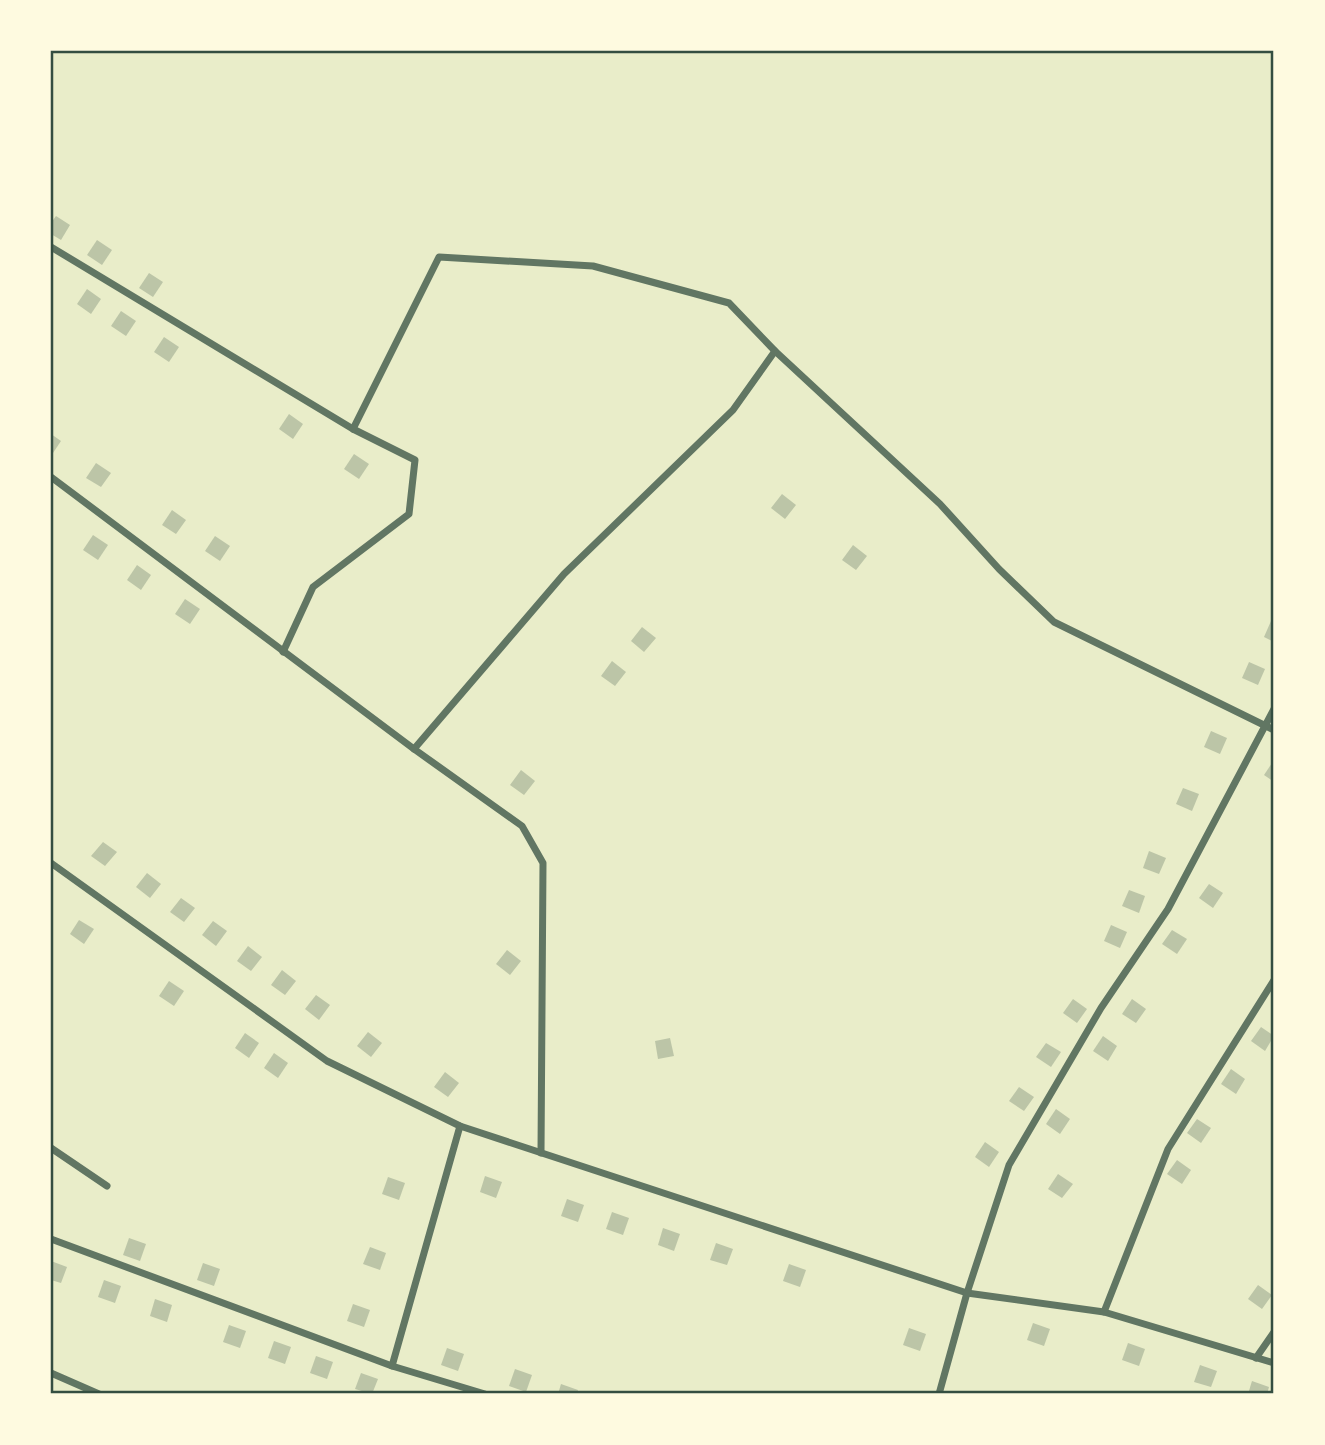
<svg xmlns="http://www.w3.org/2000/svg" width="1325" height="1445" viewBox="0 0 1325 1445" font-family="Mulish,sans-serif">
<rect width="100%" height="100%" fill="#e9edc9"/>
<!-- building -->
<g fill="#bcc5a7">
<polygon points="56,216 70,225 61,240 51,234 51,223"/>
<polygon points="97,240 112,250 102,265 87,255"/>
<polygon points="149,273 163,282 153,297 139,288"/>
<polygon points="87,289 101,299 91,314 77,304"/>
<polygon points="121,311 136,321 126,336 111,326"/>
<polygon points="164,337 179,347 169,362 154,352"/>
<polygon points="289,414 303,424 293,439 279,429"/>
<polygon points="51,434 61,441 51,456"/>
<polygon points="354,454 369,464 359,479 344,469"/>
<polygon points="96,463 111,473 101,487 86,478"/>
<polygon points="782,494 796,505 785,519 771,508"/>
<polygon points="172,510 186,520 176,534 162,525"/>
<polygon points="93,535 108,545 98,560 83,550"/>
<polygon points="215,536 230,546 220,561 205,551"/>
<polygon points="853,545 867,556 856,570 842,560"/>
<polygon points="137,565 151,575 141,590 127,580"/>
<polygon points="185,599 200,609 190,624 175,614"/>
<polygon points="1271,621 1274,623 1274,642 1264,637"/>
<polygon points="642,627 656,638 644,652 631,641"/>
<polygon points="612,661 626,672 615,686 601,676"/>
<polygon points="1249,662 1265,669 1258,685 1242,678"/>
<polygon points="1211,731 1227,738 1220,754 1204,747"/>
<polygon points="1274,760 1274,782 1264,775"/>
<polygon points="521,770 535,781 524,795 510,785"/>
<polygon points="1183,788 1199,794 1192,811 1176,804"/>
<polygon points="103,842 117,852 105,866 91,856"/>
<polygon points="1149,851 1166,858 1159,874 1143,868"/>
<polygon points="147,873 161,884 150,898 136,887"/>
<polygon points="1209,884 1223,893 1213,908 1199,898"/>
<polygon points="1129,890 1145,896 1139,913 1122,906"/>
<polygon points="181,898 195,908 184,922 170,912"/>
<polygon points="79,920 94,929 84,944 70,934"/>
<polygon points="213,921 227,931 216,946 202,935"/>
<polygon points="1111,925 1127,932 1120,948 1104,941"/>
<polygon points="1172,930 1187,939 1177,954 1162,944"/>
<polygon points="248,946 262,957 251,971 237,961"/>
<polygon points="507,950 521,961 510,975 496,964"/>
<polygon points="282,970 296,981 285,995 271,985"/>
<polygon points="169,981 184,991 174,1006 159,996"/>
<polygon points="316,995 330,1005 319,1020 305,1009"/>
<polygon points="1073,999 1087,1009 1077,1023 1063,1013"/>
<polygon points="1132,999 1146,1009 1136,1023 1122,1014"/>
<polygon points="1261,1027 1274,1036 1265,1051 1251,1041"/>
<polygon points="368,1032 382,1043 371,1057 357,1046"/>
<polygon points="245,1033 259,1043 249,1058 235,1048"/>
<polygon points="1103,1036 1117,1046 1108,1061 1093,1051"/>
<polygon points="670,1038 674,1056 658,1059 655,1041"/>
<polygon points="1046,1043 1061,1052 1051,1067 1036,1057"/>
<polygon points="274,1053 288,1063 278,1078 264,1068"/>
<polygon points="1231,1069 1245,1079 1236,1094 1221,1084"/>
<polygon points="445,1072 459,1083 448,1097 434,1087"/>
<polygon points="1019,1087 1034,1097 1024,1111 1009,1101"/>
<polygon points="1056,1109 1070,1119 1060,1134 1046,1124"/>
<polygon points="1197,1119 1211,1128 1201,1143 1187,1133"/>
<polygon points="985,1142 999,1152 989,1167 975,1157"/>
<polygon points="1177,1160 1191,1170 1182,1184 1167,1174"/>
<polygon points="1058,1174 1073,1184 1062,1198 1048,1189"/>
<polygon points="485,1176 502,1182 496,1198 480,1192"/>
<polygon points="388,1177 405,1183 399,1200 382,1194"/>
<polygon points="567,1199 584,1205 578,1222 561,1216"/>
<polygon points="612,1212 629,1218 623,1235 606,1229"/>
<polygon points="663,1228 680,1234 674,1251 658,1245"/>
<polygon points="129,1238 146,1244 140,1261 123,1255"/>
<polygon points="716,1243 733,1249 727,1265 710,1260"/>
<polygon points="370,1247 386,1253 380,1270 363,1264"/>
<polygon points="51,1261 67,1267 61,1283 51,1280"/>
<polygon points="203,1263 220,1269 214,1286 197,1280"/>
<polygon points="789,1264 806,1270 800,1287 783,1281"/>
<polygon points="104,1280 121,1286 115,1303 98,1297"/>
<polygon points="1258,1285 1272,1295 1262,1309 1248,1299"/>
<polygon points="155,1299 172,1305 167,1322 150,1316"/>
<polygon points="353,1304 370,1310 364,1327 347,1321"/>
<polygon points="1033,1323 1050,1329 1044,1346 1027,1340"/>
<polygon points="229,1325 246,1331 240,1348 223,1342"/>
<polygon points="909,1328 926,1334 920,1351 903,1345"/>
<polygon points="274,1341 291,1347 285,1364 268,1358"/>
<polygon points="1128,1343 1145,1349 1139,1366 1122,1360"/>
<polygon points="447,1348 464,1354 458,1371 441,1365"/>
<polygon points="316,1356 333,1362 327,1379 310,1373"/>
<polygon points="1200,1365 1217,1371 1211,1387 1194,1382"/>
<polygon points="515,1369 532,1375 526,1392 509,1386"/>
<polygon points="361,1373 378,1379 372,1394 355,1389"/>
<polygon points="1252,1381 1269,1387 1267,1394 1248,1394"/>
<polygon points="561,1384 578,1390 577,1394 558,1394"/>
</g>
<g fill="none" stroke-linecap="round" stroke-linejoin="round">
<!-- minor -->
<g stroke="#617663" stroke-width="7">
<polyline points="51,247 353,429 415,460 409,514 313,587 283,652"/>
<polyline points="353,429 439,257 593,266 729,303 775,351 940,504 999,569 1054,622 1274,730"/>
<polyline points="51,477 414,749 522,826 543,863 541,1153"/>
<polyline points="414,749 564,574 733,410 775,351"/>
<polyline points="51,863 327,1061 460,1126 967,1293 1104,1312 1274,1363"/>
<polyline points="51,1148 107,1186"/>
<polyline points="51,1239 392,1366 485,1394"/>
<polyline points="1104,1312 1168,1149 1274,980"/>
<polyline points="1256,1358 1274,1332"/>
<polyline points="392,1366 460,1126"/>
<polyline points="51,1373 99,1394"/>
<polyline points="939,1394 967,1293 1009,1165 1101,1008 1168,909 1274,709"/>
</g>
</g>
<!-- border -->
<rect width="1325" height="1445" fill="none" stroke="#fefae0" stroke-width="105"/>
<rect x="52" y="52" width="1220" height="1340" fill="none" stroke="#344e41" stroke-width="2.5"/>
</svg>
